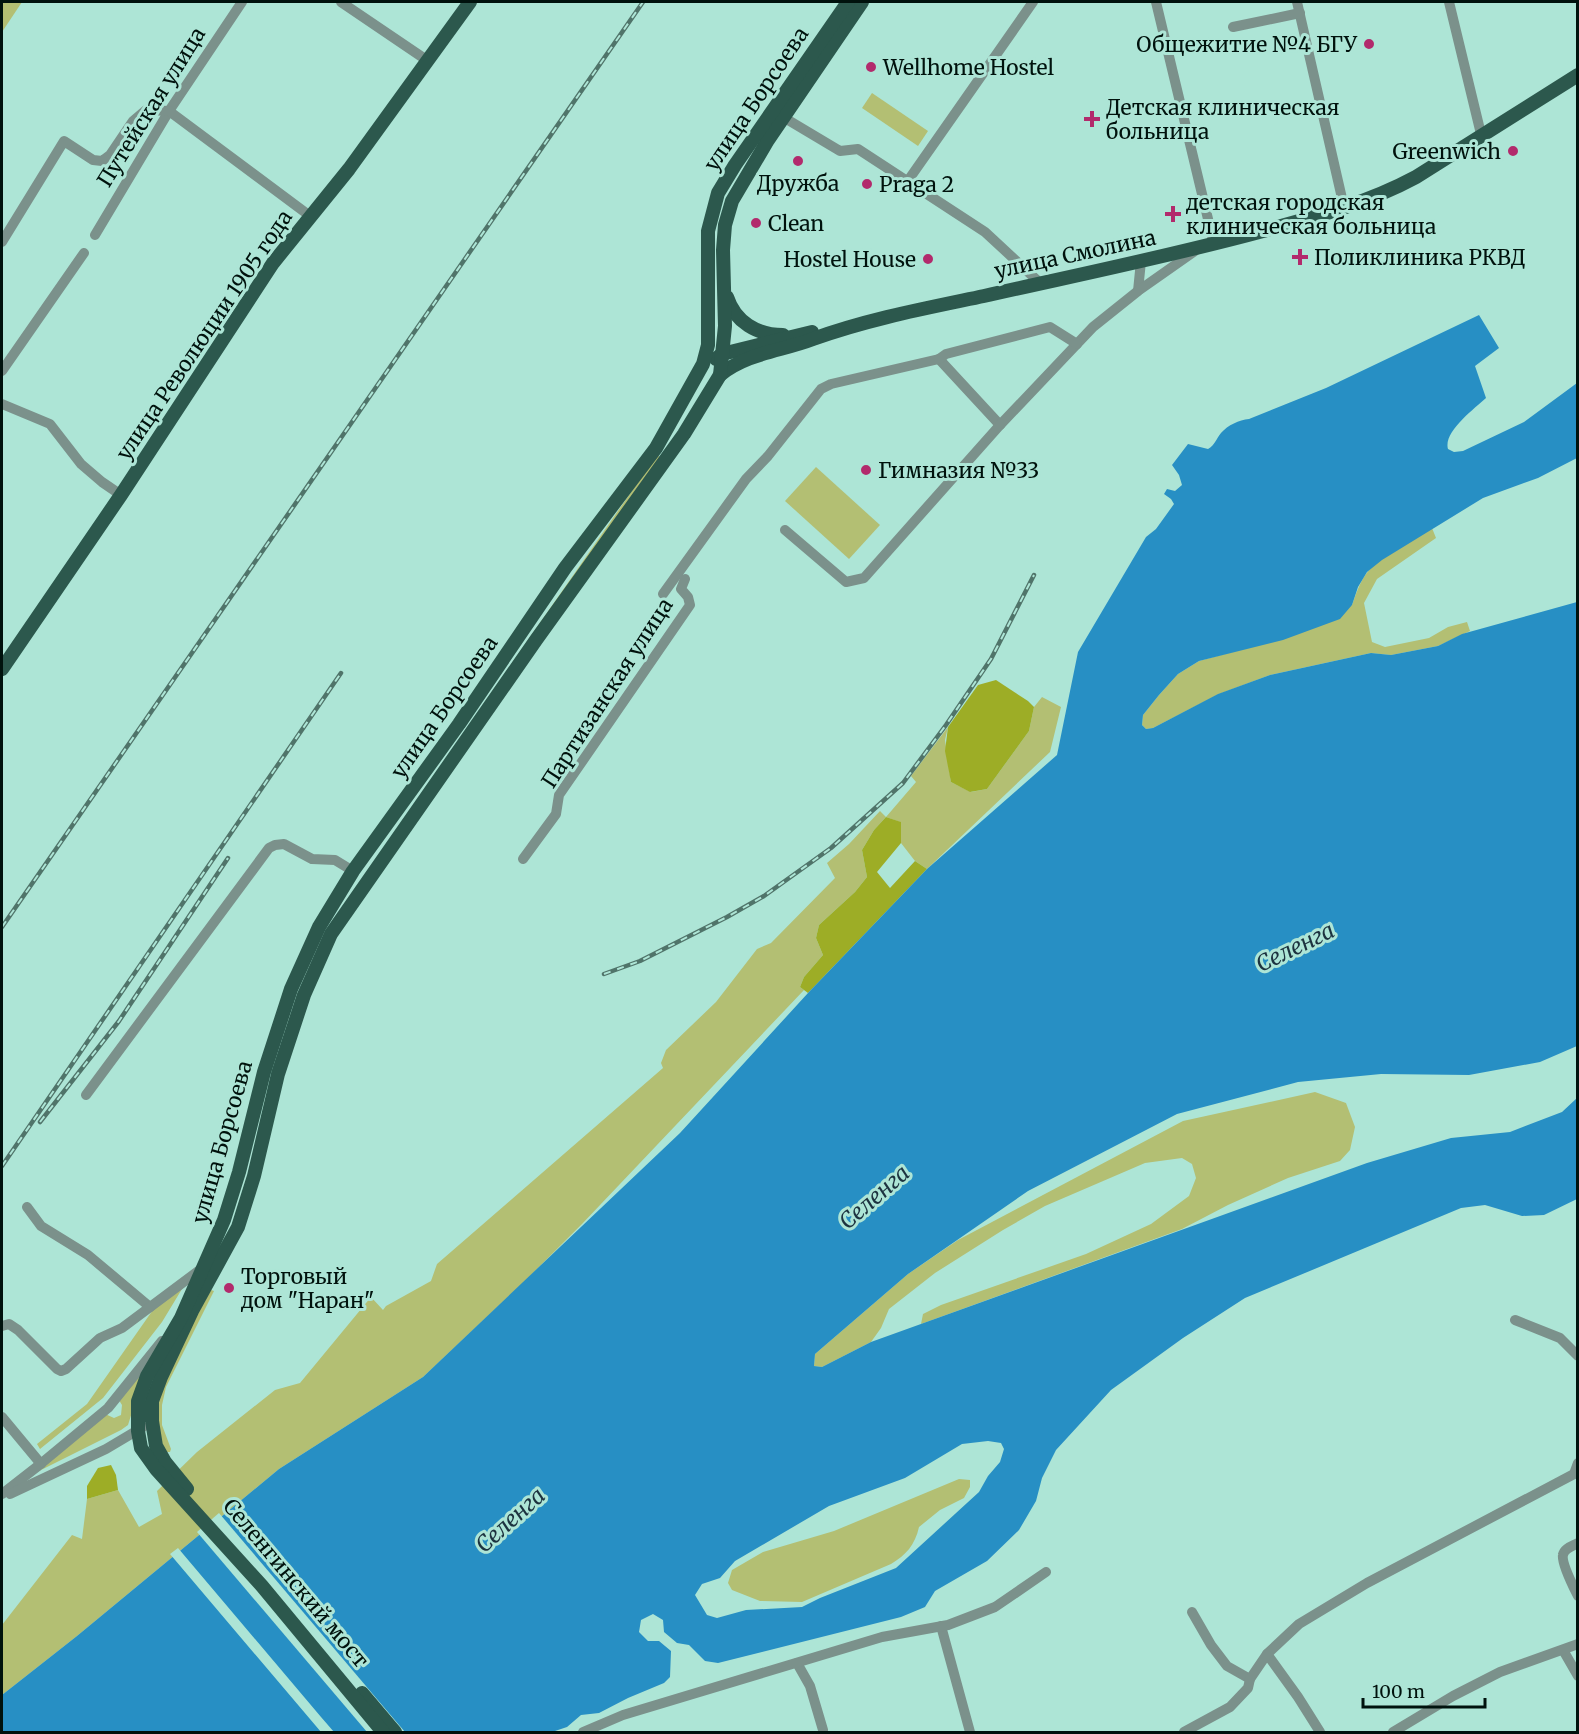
<svg xmlns="http://www.w3.org/2000/svg" width="1579" height="1734" viewBox="0 0 1579 1734" font-family="Merriweather,serif">
<rect width="100%" height="100%" fill="#ade5d6"/>
<!-- green -->
<g fill="#b3bf73">
<polygon points="2,2 22,2 2,32"/>
<polygon points="872,93 928,131 918,146 862,108"/>
<polygon points="657,455 660,457 466,729"/>
<polygon points="816,467 880,525 849,559 785,501"/>
<path d="M1432,528L1436,538L1377,579L1364,603L1372,642L1385,647L1429,638L1448,627L1467,622L1470,631L1438,646L1391,655L1371,653L1270,675L1219,694L1153,728L1146,729L1142,725L1143,715L1159,695L1178,674L1199,661L1232,652L1352,605C1356,594 1359,584 1366,574C1379,556 1412,540 1432,528Z"/>
<polygon points="1042,697 1061,707 1050,752 927,869 915,861 901,843 900,822 886,817 874,830 862,850 867,877 855,892 819,925 816,938 823,955 804,977 800,987 804,990 582,1224 526,1280 423,1377 279,1469 77,1636 2,1695 2,1625 72,1535 82,1539 87,1499 118,1490 139,1527 162,1514 157,1491 197,1452 275,1390 300,1383 371,1297 383,1310 386,1306 431,1281 437,1264 663,1068 661,1063 666,1050 716,1002 757,949 771,943 835,878 827,863 849,844 880,811 886,817 916,782 911,776 948,727 945,740 951,782 971,792 987,789 1029,731 1034,707"/>
<polygon points="1315,1092 1346,1103 1355,1127 1350,1150 1340,1161 1288,1178 1228,1205 1182,1229 921,1324 923,1314 941,1305 1086,1254 1151,1224 1189,1196 1196,1178 1192,1164 1182,1158 1145,1163 1045,1206 1003,1230 935,1273 889,1309 881,1328 871,1342 822,1367 814,1366 815,1354 908,1274 958,1240 1183,1121"/>
<polygon points="185,1284 162,1322 103,1398 40,1449 37,1444 87,1404 162,1297"/>
<polygon points="211,1290 214,1291 166,1387 162,1405 162,1425 171,1449 170,1452 167,1452 162,1445 156,1405 165,1373"/>
<polygon points="150,1355 128,1425 121,1430 29,1476 103,1413 114,1418 121,1415 122,1405 117,1397"/>
<path d="M959,1479L970,1480V1487L964,1498L940,1510L919,1527C915,1545 906,1555 891,1564L802,1602L760,1601L732,1590L728,1583L732,1570L763,1552L834,1531Z"/>
</g>
<!-- forest -->
<g fill="#9dad26">
<polygon points="996,680 1028,701 1034,707 1029,731 987,789 970,792 951,782 945,751 948,727 978,685"/>
<polygon points="886,817 901,822 901,843 877,872 890,888 915,861 927,869 808,993 800,987 804,977 823,955 816,938 819,925 855,892 867,877 862,850 874,830"/>
<polygon points="111,1465 116,1475 118,1490 87,1499 87,1486 98,1468"/>
</g>
<!-- water -->
<path fill="#278fc4" fill-rule="evenodd" d="M1479,315L1499,348L1475,366L1486,398C1474,409 1443,432 1448,449L1454,452L1463,451L1524,422L1577,383V458L1538,478L1483,498L1382,560L1367,572L1358,587L1352,605L1340,619L1283,640L1199,661L1178,674L1159,695L1143,715L1142,725L1146,729L1153,728L1218,694L1270,675L1371,653L1391,655L1438,646L1462,634L1577,602V1046L1540,1062L1469,1075L1381,1074L1298,1082L1177,1114L1028,1191L908,1274L815,1354L814,1366L822,1367L871,1342L1367,1163L1451,1138L1510,1132L1562,1112L1577,1098V1199L1544,1215L1522,1216L1485,1205L1461,1208L1245,1298L1183,1338L1111,1390L1056,1450L1042,1478L1036,1501L1019,1530L987,1561L935,1591L925,1607L901,1617L718,1663L705,1661L689,1645L677,1643L664,1632L663,1620L653,1614L641,1620L639,1632L648,1641H659L671,1651L670,1677L664,1683L628,1698L599,1713L581,1715L567,1727L552,1732H2V1695L77,1636L279,1469L423,1377L680,1133L808,993L927,869L1057,755L1078,652L1146,537L1156,529L1174,504L1171,499L1164,494L1167,489L1175,491L1182,485L1179,475L1172,465L1188,444L1208,449C1215,445 1216,439 1221,433C1228,425 1239,420 1249,419L1326,388ZM988,1441L1001,1443L1004,1449L1000,1462L988,1476L979,1492L896,1568L820,1598L802,1607L746,1610L717,1618L707,1615L695,1595L702,1584L720,1578L735,1561L829,1506L905,1478L962,1444Z"/>
<!-- pier -->
<g fill="#ade5d6">
<polygon points="219,1513 405,1732 367,1732 197,1532"/>
<polygon points="178,1548 321,1717 334,1732 321,1732 170,1554"/>
</g>
<g fill="none" stroke-linecap="round" stroke-linejoin="round">
<!-- minor -->
<g stroke="#7b918b" stroke-width="10">
<polyline points="341,2 428,61"/>
<polyline points="1156,2 1214,244"/>
<polyline points="1297,2 1344,207"/>
<polyline points="1449,2 1481,134"/>
<polyline points="1233,27 1300,13"/>
<polyline points="778,114 840,151 858,149 985,232 1040,283"/>
<polyline points="907,182 1033,2"/>
<polyline points="95,235 169,111 242,2"/>
<polyline points="2,242 64,141 93,160 102,161 110,155 133,121 146,110 169,111 310,216"/>
<polyline points="1138,291 1141,261"/>
<polyline points="939,359 1000,425"/>
<polyline points="2,371 84,253"/>
<polyline points="2,404 50,424 81,464 102,482 121,495"/>
<polyline points="785,530 846,582 864,578 1000,425 1093,327 1138,291 1195,251"/>
<polyline points="663,594 746,479 768,456 821,389 831,384 939,359 946,354 1050,327 1077,344"/>
<polyline points="523,859 556,814 559,795 690,605 688,597 681,589 685,579"/>
<polyline points="86,1095 269,848 275,845 284,844 312,859 335,860 353,871"/>
<polyline points="27,1207 41,1226 88,1255 150,1307"/>
<polyline points="1515,1320 1560,1338 1578,1356"/>
<polyline points="2,1326 9,1324 18,1330 57,1369 61,1371 66,1369 100,1338 122,1328 201,1269"/>
<polyline points="2,1417 41,1464"/>
<polyline points="2,1494 38,1466 108,1408 162,1341"/>
<polyline points="10,1494 106,1449 143,1427"/>
<path d="M1578,1543C1573,1546 1564,1548 1563,1555C1561,1563 1574,1588 1578,1596"/>
<polyline points="1192,1612 1211,1645 1227,1666 1250,1679"/>
<polyline points="941,1626 970,1732"/>
<polyline points="1563,1650 1578,1676"/>
<polyline points="1267,1654 1298,1697 1320,1732"/>
<polyline points="797,1663 810,1686 823,1730"/>
<polyline points="583,1732 623,1715 882,1637 948,1625 995,1607 1046,1572"/>
<polyline points="1184,1732 1230,1707 1248,1688 1250,1679 1267,1654 1299,1624 1367,1583 1574,1474 1578,1463"/>
<polyline points="1393,1732 1453,1696 1500,1672 1578,1644"/>
</g>
<!-- major -->
<g stroke="#2c584d" stroke-width="14">
<path d="M727,297C735,322 757,335 783,335"/>
<polyline points="716,359 722,354 812,332"/>
<path d="M720,375C747,353 782,351 813,339C868,319 927,308 984,296C1077,275 1171,256 1263,231C1315,217 1368,203 1416,177L1578,75"/>
<polyline points="2,669 121,495 273,263 349,169 470,2"/>
<polyline points="187,1489 165,1462 156,1446 152,1421 152,1401 161,1377 192,1311 238,1227 254,1176 278,1074 304,995 331,934 536,640 684,434 720,375 725,326 723,250 725,225 732,201 768,140 862,2"/>
<polyline points="362,1693 395,1732"/>
<polyline points="383,1732 262,1586 156,1469 141,1448 138,1431 138,1401 147,1376 181,1318 224,1220 239,1172 264,1072 291,989 319,927 353,871 459,724 565,568 656,448 703,364 708,345 708,231 718,193 735,165 848,2"/>
</g>
<!-- rail casing -->
<g stroke="#50746a" stroke-width="4.5">
<g id="rail">
<polyline points="2,927 643,2"/>
<polyline points="604,974 640,961 727,917 764,896 831,848 903,783 946,725 991,659 1034,575"/>
<polyline points="40,1122 119,1021 228,858"/>
<polyline points="2,1166 341,673"/>
</g>
</g>
<!-- rail -->
<use href="#rail" stroke="#ade5d6" stroke-width="2" stroke-dasharray="7" stroke-linecap="butt"/>
</g>
<!-- markers -->
<g fill="#b22a6c" stroke="#ade5d6" stroke-width="2">
<circle cx="1369" cy="44" r="6"/>
<circle cx="871" cy="67" r="6"/>
<path d="M1089 110h6v6h6v6h-6v6h-6v-6h-6v-6h6z"/>
<circle cx="1513" cy="151" r="6"/>
<circle cx="798" cy="161" r="6"/>
<circle cx="867" cy="184" r="6"/>
<path d="M1170 205h6v6h6v6h-6v6h-6v-6h-6v-6h6z"/>
<circle cx="756" cy="223" r="6"/>
<path d="M1297 248h6v6h6v6h-6v6h-6v-6h-6v-6h6z"/>
<circle cx="928" cy="259" r="6"/>
<circle cx="866" cy="470" r="6"/>
<circle cx="229" cy="1288" r="6"/>
</g>
<g text-anchor="middle" dominant-baseline="central" stroke-width="6" stroke-linejoin="round" paint-order="stroke">
<!-- poi labels -->
<g font-size="21" fill="#00120d" stroke="#ade5d6" text-anchor="start">
<text x="1357" y="44" text-anchor="end">Общежитие №4 БГУ</text>
<text x="883" y="67">Wellhome Hostel</text>
<text x="1106" y="107">Детская клиническая<tspan x="1106" dy="24">больница</tspan></text>
<text x="1501" y="151" text-anchor="end">Greenwich</text>
<text x="798" y="183" text-anchor="middle">Дружба</text>
<text x="879" y="184">Praga 2</text>
<text x="1186" y="202">детская городская<tspan x="1186" dy="24">клиническая больница</tspan></text>
<text x="768" y="223">Clean</text>
<text x="1314" y="257">Поликлиника РКВД</text>
<text x="916" y="259" text-anchor="end">Hostel House</text>
<text x="878" y="470">Гимназия №33</text>
<text x="241" y="1276">Торговый<tspan x="241" dy="24">дом "Наран"</tspan></text>
</g>
<!-- street labels -->
<g font-size="21" fill="#00120d" stroke="#ade5d6">
<text transform="translate(756 99) rotate(-56)">улица Борсоева</text>
<text transform="translate(151 107) rotate(-58)">Путейская улица</text>
<text transform="translate(1075 254) rotate(-12)">улица Смолина</text>
<text transform="translate(204 335) rotate(-56)">улица Революции 1905 года</text>
<text transform="translate(607 693) rotate(-57)">Партизанская улица</text>
<text transform="translate(444 707) rotate(-55)">улица Борсоева</text>
<text transform="translate(222 1142) rotate(-74)">улица Борсоева</text>
<text transform="translate(296 1583) rotate(50)">Селенгинский мост</text>
</g>
<!-- water labels -->
<g font-size="22" font-style="italic" fill="#1c323f" stroke="#ade5d6">
<text transform="translate(1295 947) rotate(-26)">Селенга</text>
<text transform="translate(874 1197) rotate(-41)">Селенга</text>
<text transform="translate(510 1520) rotate(-42)">Селенга</text>
</g>
</g>
<!-- border -->
<rect width="1579" height="1734" fill="none" stroke="#00120d" stroke-width="6"/>
<!-- scale -->
<path d="M1363 1698v9h122v-9" fill="none" stroke="#00120d" stroke-width="3"/>
<text x="1372" y="1698" font-size="18" fill="#00120d" stroke="#ade5d6" stroke-width="4.5" paint-order="stroke">100 m</text>
</svg>
